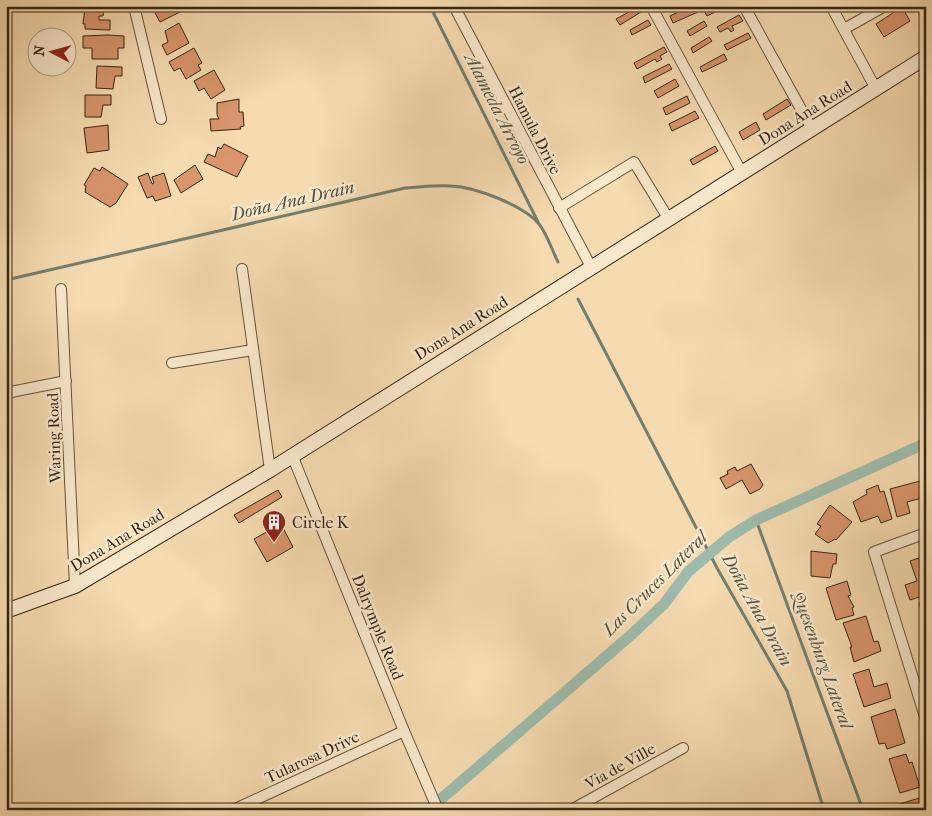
<svg xmlns="http://www.w3.org/2000/svg" width="932" height="816" viewBox="0 0 932 816" font-family="'IM FELL French Canon',serif">
<rect width="100%" height="100%" fill="#f6dbb0"/>
<filter id="stains"><feTurbulence type="fractalNoise" baseFrequency=".004" numOctaves="4"/><feColorMatrix values="0 0 0 0 .2 0 0 0 0 .09 0 0 0 0 .02 0 0 0 .5 -.17"/></filter>
<radialGradient id="worn" r=".72"><stop offset=".6" stop-color="#630" stop-opacity="0"/><stop offset="1" stop-color="#630" stop-opacity=".3"/></radialGradient>
<g fill="none" stroke-linecap="round" stroke-linejoin="round">
<!-- stream -->
<g stroke="#737f6e" stroke-width="3">
<polyline points="430,6 538,222"/>
<path d="M6,280L405,188C420,187 436,185 451,186C475,187 523,205 539,224C547,234 552,250 558,262"/>
<polyline points="578,299 717,568 787,691 824,810"/>
<polyline points="756,520 863,810"/>
</g>
<!-- canal -->
<g stroke="#9dbbac" stroke-width="11">
<polyline points="441,799 631,635 664,604 688,572 729,537 756,520 926,443"/>
<polyline points="428,810 431,807"/>
</g>
</g>
<!-- building -->
<g fill="#d9956c" stroke="#352512">
<polygon points="154,6 180,7 182,11 160,22 155,13 158,11"/>
<polygon points="691,6 695,6 698,12 673,23 670,16"/>
<polygon points="713,6 727,6 707,16 704,11"/>
<polygon points="85,7 104,8 103,16 99,16 99,20 110,20 110,30 85,29 85,24 83,24"/>
<polygon points="638,7 641,12 620,25 616,19"/>
<polygon points="902,7 910,21 884,37 876,24"/>
<polygon points="739,15 743,21 732,26 734,30 731,32 728,28 720,32 717,27"/>
<polygon points="648,20 651,25 632,35 630,30"/>
<polygon points="704,21 707,26 690,36 687,31"/>
<polygon points="179,23 189,43 167,55 162,45 168,42 165,31"/>
<polygon points="748,33 751,38 727,50 724,45"/>
<polygon points="108,35 124,36 124,48 118,48 118,59 92,59 92,48 83,48 83,36"/>
<polygon points="709,37 712,41 693,53 691,48"/>
<polygon points="664,47 667,52 660,56 662,59 657,62 655,59 637,69 634,63"/>
<polygon points="194,48 202,63 198,65 201,70 186,79 180,68 174,71 169,62"/>
<polygon points="724,54 727,60 702,72 700,67"/>
<polygon points="669,64 672,69 645,83 643,77"/>
<polygon points="97,66 122,67 122,76 115,76 113,89 96,88"/>
<polygon points="214,70 225,90 211,99 204,88 199,91 194,81"/>
<polygon points="675,79 679,86 658,98 654,91"/>
<polygon points="85,95 111,95 111,105 103,105 101,117 85,117"/>
<polygon points="687,96 690,103 666,115 663,108"/>
<polygon points="239,99 239,112 243,112 244,126 240,127 241,129 211,131 210,119 219,119 217,115 217,103"/>
<polygon points="787,99 791,105 766,120 763,114"/>
<polygon points="695,111 699,118 672,131 669,124"/>
<polygon points="756,122 760,130 743,140 739,132"/>
<polygon points="108,125 109,150 87,153 84,128"/>
<polygon points="224,144 248,156 237,177 204,162 208,154 215,157 218,147 221,149"/>
<polygon points="715,146 718,151 693,165 690,160"/>
<polygon points="195,165 203,179 181,193 174,180"/>
<polygon points="102,167 128,184 116,203 110,207 85,192 86,186 84,185 94,168 100,171"/>
<polygon points="148,173 152,184 154,183 152,177 164,173 171,196 155,201 153,196 147,198 138,177"/>
<polygon points="751,464 763,485 760,489 750,494 742,480 726,489 720,478 728,474 727,471 735,467 737,471"/>
<polygon points="924,480 926,497 907,502 910,513 897,517 890,489"/>
<polygon points="878,485 880,492 884,491 892,519 881,523 878,516 861,522 853,502 867,494 866,490"/>
<polygon points="278,490 282,497 239,523 234,515"/>
<polygon points="830,505 852,522 836,540 835,539 828,543 815,534 821,526 817,524"/>
<polygon points="281,524 293,547 267,562 254,539"/>
<polygon points="811,551 837,554 836,564 833,564 830,578 811,576"/>
<polygon points="925,556 926,595 910,600 905,585 917,581 910,561"/>
<polygon points="847,581 851,595 848,596 854,607 852,608 854,615 836,620 826,588"/>
<polygon points="926,602 926,639 925,640 921,621 924,620 919,603"/>
<polygon points="866,616 874,642 878,641 881,651 854,662 850,647 852,647 843,623"/>
<polygon points="869,669 874,687 887,683 891,698 864,707 853,674"/>
<polygon points="895,709 905,743 887,749 885,743 879,744 871,717"/>
<polygon points="906,754 909,763 912,762 920,787 900,793 889,759"/>
<polygon points="923,797 926,807 924,810 898,810 896,805"/>
</g>
<g fill="none" stroke-linecap="round" stroke-linejoin="round">
<!-- street casing -->
<g stroke="#65523a" stroke-width="12">
<g id="street">
<polyline points="134,6 161,119"/>
<polyline points="454,6 591,267"/>
<polyline points="651,6 742,173"/>
<polyline points="744,6 812,129"/>
<polyline points="831,6 876,89"/>
<polyline points="844,29 885,6"/>
<polyline points="559,208 634,162 668,218"/>
<polyline points="242,269 270,470"/>
<polyline points="61,289 75,586"/>
<polyline points="172,363 253,350"/>
<polyline points="6,393 66,381"/>
<polyline points="292,455 404,731 438,810"/>
<polyline points="926,533 874,552 926,720"/>
<polyline points="233,810 404,731"/>
<polyline points="571,810 683,748"/>
</g>
</g>
<!-- secondary casing -->
<g stroke="#352512" stroke-width="16">
<polyline id="secondary" points="6,611 75,586 270,470 926,57"/>
</g>
<!-- street -->
<use href="#street" stroke="#f9e8cc" stroke-width="10"/>
<!-- secondary -->
<use href="#secondary" stroke="#f9e8cc" stroke-width="14"/>
</g>
<!-- icons -->
<defs>
<g id="building-pin" transform="scale(1.25)"><path d="M0 17L-7.5 6A9.5 9.5 0 1 1 7.5 6Z" fill="#8f2418" stroke="#f9e8cc"/><path d="M-4-6H4V6H1V3H-1V6H-4ZM-2.5-4.3h1.7v1.8h-1.7ZM.8-4.3h1.7v1.8H.8ZM-2.5-1h1.7V.8h-1.7ZM.8-1h1.7V.8H.8Z" fill="#fff"/></g>
</defs>
<g fill-rule="evenodd">
<use href="#building-pin" x="274" y="522"/>
</g>
<g text-anchor="middle" dominant-baseline="central" stroke-width="5" stroke-linejoin="round" paint-order="stroke">
<!-- street labels -->
<g font-size="16" fill="#352512" stroke="#f9e8cc">
<text transform="translate(805 113) rotate(-32)">Dona Ana Road</text>
<text transform="translate(535 130) rotate(63)">Hamula Drive</text>
<text transform="translate(461 328) rotate(-32)">Dona Ana Road</text>
<text transform="translate(54 438) rotate(-92)">Waring Road</text>
<text transform="translate(117 540) rotate(-31)">Dona Ana Road</text>
<text transform="translate(378 627) rotate(68)">Dalrymple Road</text>
<text transform="translate(312 757) rotate(-25)">Tularosa Drive</text>
<text transform="translate(620 766) rotate(-29)">Via de Ville</text>
</g>
<!-- poi labels -->
<g font-size="16" fill="#352512" stroke="#f9e8cc" text-anchor="start">
<text x="292" y="522">Circle K</text>
</g>
<!-- water labels -->
<g font-size="18" font-style="italic" fill="#545240" stroke="#f9e8cc">
<text transform="translate(497 109) rotate(63)">Alameda Arroyo</text>
<text transform="translate(293 201) rotate(-13)">Doña Ana Drain</text>
<text transform="translate(655 584) rotate(-45)">Las Cruces Lateral</text>
<text transform="translate(757 610) rotate(61)">Doña Ana Drain</text>
<text transform="translate(822 660) rotate(70)">Quesenburg Lateral</text>
</g>
</g>
<!-- margin -->
<rect width="932" height="816" fill="none" stroke="#f6dbb0" stroke-width="25"/>
<rect x="8" y="8" width="917" height="801" fill="none" stroke="#352512" stroke-width="2.5"/>
<rect x="12" y="12" width="907" height="791" fill="none" stroke="#352512"/>
<!-- north arrow -->
<g transform="translate(52 52) rotate(276)"><circle r="24" fill="#f9e8cc" stroke="#ab9a82"/>
<path d="M0-4L9 19L0 12L-9 19Z" fill="#8f2418"/>
<text y="-8" font-size="14" font-weight="bold" text-anchor="middle" fill="#352512">N</text>
</g>
<rect width="100%" height="100%" filter="url(#stains)"/>
<rect width="100%" height="100%" fill="url(#worn)"/>
</svg>
